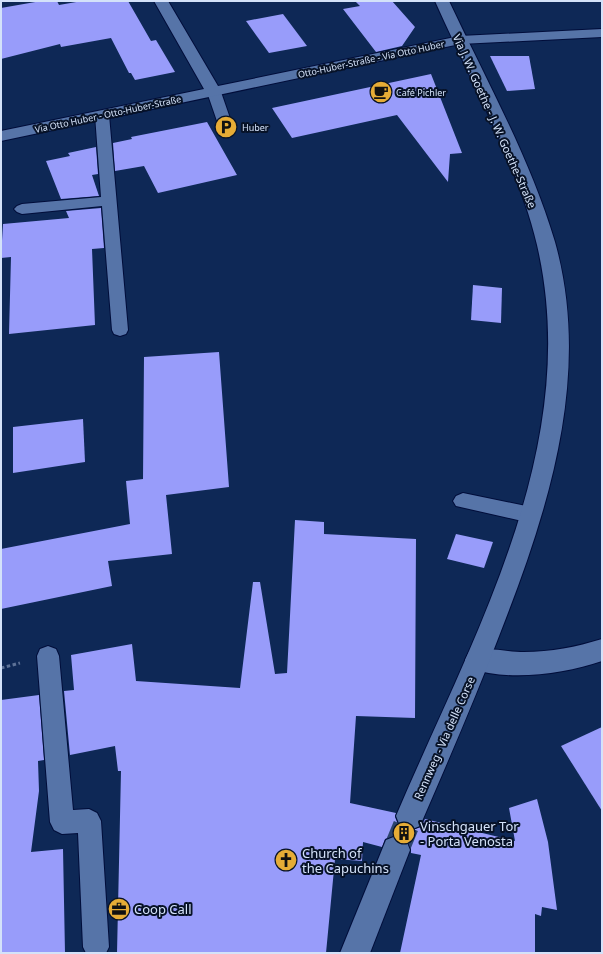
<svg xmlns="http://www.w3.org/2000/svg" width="603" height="954" viewBox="0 0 603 954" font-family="'Noto Sans',sans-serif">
<rect width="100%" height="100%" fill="#0e2856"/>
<!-- building -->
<g fill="#989cfa">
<polygon points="41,1 57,1 59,5 82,1 128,1 151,41 156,40 175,72 135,80 131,73 129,73 111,38 61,47 60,44 1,59 1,8"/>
<polygon points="355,1 392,1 415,27 402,46 376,52 343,9 360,6"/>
<polygon points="283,14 307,46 269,53 246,21"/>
<polygon points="490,56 529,56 535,89 507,91"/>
<polygon points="431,74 462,153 450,154 448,182 397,115 292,138 272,108"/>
<polygon points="207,122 237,175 158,193 144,166 115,171 113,143 132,139 131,137"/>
<polygon points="96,147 98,174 92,175 99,196 61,199 46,161 70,156 68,153"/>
<polygon points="101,208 104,248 92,249 95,325 9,334 11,257 1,258 3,224 69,218 66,211"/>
<polygon points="473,285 502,288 501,323 471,320"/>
<polygon points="219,352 229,487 166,495 172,554 108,561 112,586 1,609 1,549 130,524 126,481 143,479 144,357"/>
<polygon points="83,419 85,462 13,473 13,427"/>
<polygon points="295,520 324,522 324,534 416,539 415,718 356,716 350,803 396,813 395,817 399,827 409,831 421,827 425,819 515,841 509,808 537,799 548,842 557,910 542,907 541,916 535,914 535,953 400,953 421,855 411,853 411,849 407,839 397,835 385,839 382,847 363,842 362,861 335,859 326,953 117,953 121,771 118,771 115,746 70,755 64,691 74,690 71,655 132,644 136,681 240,688 253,582 260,582 275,674 287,673"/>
<polygon points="456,534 493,542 484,568 447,559"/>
<polygon points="39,695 44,760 38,761 39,791 31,852 63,849 65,953 1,953 1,700"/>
<polygon points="602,727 602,811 561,746"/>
</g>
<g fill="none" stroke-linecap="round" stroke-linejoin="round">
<!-- secondary-tunnel -->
<polyline stroke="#2c446e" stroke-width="26" stroke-dasharray="26 13" stroke-linecap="butt" points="396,850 410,816"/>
<!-- service casing -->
<g stroke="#000d3a" stroke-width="2">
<g id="service">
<polygon points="214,88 219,89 221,92 233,127 231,130 221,130 219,127 207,92 209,89"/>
<polygon points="102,111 107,112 109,115 128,330 126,334 120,336 114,334 112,330 102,206 22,214 17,212 14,209 17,206 22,204 101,197 95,115 97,112"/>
<polygon points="463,493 531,507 538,509 541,515 538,521 531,523 456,506 453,501 456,496"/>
<polygon points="48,646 56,649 59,656 73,810 89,809 97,813 101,821 109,947 106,953 86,953 83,947 78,833 62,834 54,830 50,822 37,656 40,649"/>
</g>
</g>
<!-- minor casing -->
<g stroke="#000d3a" stroke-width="2">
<g id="minor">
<polygon points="154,1 168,1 218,86 460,36 602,29 602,37 460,44 1,141 1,131 204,89"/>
<path d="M602,639V661C563,674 509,682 469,668L465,660L469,652C485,646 506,652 524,652C551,652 576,647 602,639Z"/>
</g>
</g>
<!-- secondary casing -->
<g stroke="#000d3a" stroke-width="2">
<g id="secondary">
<path d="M435,1H449C486,80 530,158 555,242C592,374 549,508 501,631C476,697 448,761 420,826L410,830L400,826L396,816C472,637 584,446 537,245C518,164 469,78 435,1Z"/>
<polygon points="396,836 406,840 410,850 370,953 340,953 386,840"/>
</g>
</g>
<!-- path -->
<polyline stroke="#5d7297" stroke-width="3" stroke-dasharray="3.5 2.5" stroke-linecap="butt" points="1,668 20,663"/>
<!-- service -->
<use href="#service" fill="#5674a8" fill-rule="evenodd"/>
<!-- minor -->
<use href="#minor" fill="#5674a8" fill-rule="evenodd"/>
<!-- secondary -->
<use href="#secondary" fill="#5674a8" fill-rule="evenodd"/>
</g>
<!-- icons -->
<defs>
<g id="cafe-disc" transform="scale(1.15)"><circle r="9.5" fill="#e6ac36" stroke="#071227"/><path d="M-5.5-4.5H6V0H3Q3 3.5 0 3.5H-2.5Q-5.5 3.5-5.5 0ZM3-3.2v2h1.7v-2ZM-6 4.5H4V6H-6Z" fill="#111"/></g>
<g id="parking-disc" transform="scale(1.15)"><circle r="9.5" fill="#e6ac36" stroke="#071227"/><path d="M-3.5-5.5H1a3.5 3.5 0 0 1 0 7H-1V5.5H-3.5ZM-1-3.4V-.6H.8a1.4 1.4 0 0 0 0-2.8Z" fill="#111"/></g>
<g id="building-disc" transform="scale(1.15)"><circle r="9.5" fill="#e6ac36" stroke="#071227"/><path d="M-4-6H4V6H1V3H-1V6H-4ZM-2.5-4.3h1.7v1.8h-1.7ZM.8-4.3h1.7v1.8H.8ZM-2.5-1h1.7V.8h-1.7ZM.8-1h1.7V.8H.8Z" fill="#111"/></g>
<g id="church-disc" transform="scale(1.15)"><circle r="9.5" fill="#e6ac36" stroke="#071227"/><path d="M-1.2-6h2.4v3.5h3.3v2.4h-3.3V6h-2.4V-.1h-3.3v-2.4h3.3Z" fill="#111"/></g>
<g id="office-disc" transform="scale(1.15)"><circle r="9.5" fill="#e6ac36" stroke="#071227"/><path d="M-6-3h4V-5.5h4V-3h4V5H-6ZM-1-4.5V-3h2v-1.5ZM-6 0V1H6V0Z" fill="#111"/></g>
</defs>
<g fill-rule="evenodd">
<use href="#cafe-disc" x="381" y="92"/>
<use href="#parking-disc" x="226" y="127"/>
<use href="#building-disc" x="404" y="833"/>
<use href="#church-disc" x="286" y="860"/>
<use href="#office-disc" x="119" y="909"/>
</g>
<g text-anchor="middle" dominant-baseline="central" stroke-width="4" stroke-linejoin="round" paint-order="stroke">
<!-- far-street labels -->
<g font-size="9" fill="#d4e2f9" stroke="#071227">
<text transform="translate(371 59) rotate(-12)">Otto-Huber-Straße - Via Otto Huber</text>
<text transform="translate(108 114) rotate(-12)">Via Otto Huber - Otto-Huber-Straße</text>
</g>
<!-- far-poi labels -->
<g font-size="9" fill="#d4e2f9" stroke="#071227" text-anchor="start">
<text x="396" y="92">Café Pichler</text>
<text x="242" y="127">Huber</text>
</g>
<!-- street labels -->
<g font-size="11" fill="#d4e2f9" stroke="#071227">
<text transform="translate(495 121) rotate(66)">Via J. W. Goethe - J. W. Goethe-Straße</text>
<text transform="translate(444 738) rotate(-66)">Rennweg - Via delle Corse</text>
</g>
<!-- near-poi labels -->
<g font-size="13" fill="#d4e2f9" stroke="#071227" text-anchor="start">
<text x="420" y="826">Vinschgauer Tor<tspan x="420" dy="15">- Porta Venosta</tspan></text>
<text x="302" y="853">Church of<tspan x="302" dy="15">the Capuchins</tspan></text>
<text x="134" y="909">Coop Call</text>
</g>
</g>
<!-- border -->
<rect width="603" height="954" fill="none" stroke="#d4e2f9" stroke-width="4"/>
</svg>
